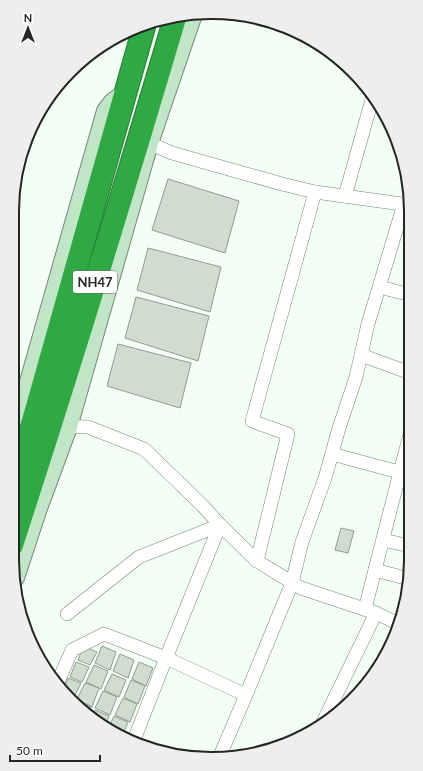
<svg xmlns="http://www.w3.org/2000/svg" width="423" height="771" viewBox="0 0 423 771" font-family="Lato,sans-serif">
<rect width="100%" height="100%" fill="#f3fff4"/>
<!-- building -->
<g fill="#cfddd0" stroke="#8f9c90">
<polygon points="168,179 239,201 225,253 152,230"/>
<polygon points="148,248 221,267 210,312 137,290"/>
<polygon points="136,297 209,316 198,361 125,338"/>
<polygon points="118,344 191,363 180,408 107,386"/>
<polygon points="341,528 354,531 348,553 335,550"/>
<polygon points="83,646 97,652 90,665 78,660"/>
<polygon points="102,646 116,652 110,670 95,663"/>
<polygon points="120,654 134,660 128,678 113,671"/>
<polygon points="76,662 89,667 82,682 70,677"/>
<polygon points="139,662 153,668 146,686 132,679"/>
<polygon points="94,665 108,671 101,689 86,682"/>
<polygon points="112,674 126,680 119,697 104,690"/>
<polygon points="68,678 81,683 74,698 69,696 63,690"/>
<polygon points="131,680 145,686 138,704 124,697"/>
<polygon points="85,683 99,688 92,707 77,699"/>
<polygon points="103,691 117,697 110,715 95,708"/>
<polygon points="123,698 137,704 130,722 115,715"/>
<polygon points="77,701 91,707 89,714 77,703"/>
<polygon points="95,710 109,716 105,727 101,726 92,717"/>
<polygon points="114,716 128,722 123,735 108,729"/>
</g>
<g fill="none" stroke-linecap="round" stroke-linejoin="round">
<!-- street casing -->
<g stroke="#788579" stroke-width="14">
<g id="street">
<polyline points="149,143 172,153 282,184 315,192 409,205"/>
<polyline points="345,196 373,96"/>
<polyline points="380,287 410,295"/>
<polyline points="361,355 410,373"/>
<polyline points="61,426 88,427 144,449 202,505 220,525 257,561 301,588 376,613 399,624"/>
<polyline points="332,454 410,475"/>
<polyline points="383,540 410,546"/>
<polyline points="257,561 288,434 252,421 315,192"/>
<polyline points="375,570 409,579"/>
<polyline points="365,609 400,472 410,434"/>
<polyline points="67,614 139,557 220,525 166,658 134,740"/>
<polyline points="57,684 72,650 104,634 166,658 246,695"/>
<polyline points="323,722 376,613"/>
<polyline points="219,758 246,695 292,583 302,542 325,478 339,428 356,377 368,324 404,204"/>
</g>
</g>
<!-- secondary casing -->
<g stroke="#788579" stroke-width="20">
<g id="secondary">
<polyline points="12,439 19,417 106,111 113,102 125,94"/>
<polyline points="15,578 37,511 68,427 149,143 192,17"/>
</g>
</g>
<!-- highway casing -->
<g stroke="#2a7c38" stroke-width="24">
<g id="highway">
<polyline points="12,486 33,421 144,27"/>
<path d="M12,545C69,370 123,194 175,18"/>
</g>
</g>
<!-- street -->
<use href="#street" stroke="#fff" stroke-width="13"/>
<!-- secondary -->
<use href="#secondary" stroke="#c1e5c7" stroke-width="18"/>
<!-- highway -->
<use href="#highway" stroke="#2fa944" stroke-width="22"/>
</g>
<g text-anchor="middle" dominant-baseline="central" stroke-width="4" stroke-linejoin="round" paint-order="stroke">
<!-- shield labels -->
<rect fill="#fff" stroke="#646864" stroke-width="1" x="73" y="271" width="44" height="22" rx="3"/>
<g font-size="13" font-weight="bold" fill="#222722">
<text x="95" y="282">NH47</text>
</g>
</g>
<!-- crop -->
<path d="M0 0H423V771H0ZM211 19H212A192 192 0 0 1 404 211V560A192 192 0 0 1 212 752H211A192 192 0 0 1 19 560V211A192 192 0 0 1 211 19Z" fill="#edeeed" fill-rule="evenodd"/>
<path fill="none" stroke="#222722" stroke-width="2" d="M211 19H212A192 192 0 0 1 404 211V560A192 192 0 0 1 212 752H211A192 192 0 0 1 19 560V211A192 192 0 0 1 211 19Z"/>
<!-- north arrow -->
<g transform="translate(28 28)" stroke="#ffffff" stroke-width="3" paint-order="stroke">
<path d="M0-3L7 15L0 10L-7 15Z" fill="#222722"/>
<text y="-6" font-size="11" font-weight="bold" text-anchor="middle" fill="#222722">N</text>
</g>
<!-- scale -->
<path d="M10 755v6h90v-6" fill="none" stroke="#222722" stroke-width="2"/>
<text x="16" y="755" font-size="12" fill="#222722" stroke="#ffffff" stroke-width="3" paint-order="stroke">50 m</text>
</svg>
